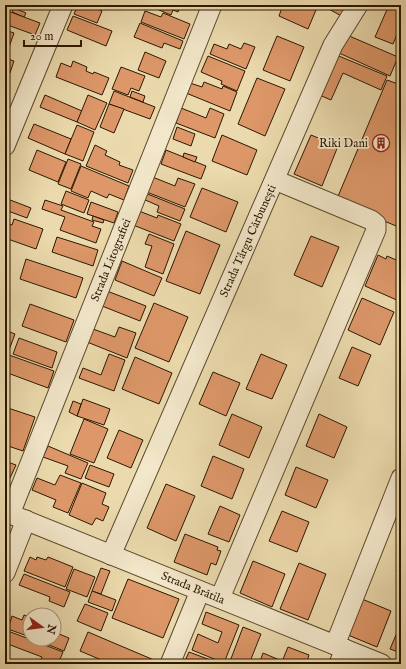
<svg xmlns="http://www.w3.org/2000/svg" width="406" height="669" viewBox="0 0 406 669" font-family="'IM FELL English',serif">
<rect width="100%" height="100%" fill="#ebdaad"/>
<filter id="stains"><feTurbulence type="fractalNoise" baseFrequency=".005" numOctaves="4"/><feColorMatrix values="0 0 0 0 .2 0 0 0 0 .09 0 0 0 0 .02 0 0 0 .5 -.17"/></filter>
<radialGradient id="worn" r=".72"><stop offset=".6" stop-color="#630" stop-opacity="0"/><stop offset="1" stop-color="#630" stop-opacity=".3"/></radialGradient>
<!-- building -->
<g fill="#dd9769" stroke="#2c1800">
<polygon points="18,5 28,5 27,8"/>
<polygon points="78,5 89,5 102,11 97,23 74,14"/>
<polygon points="147,5 181,5 178,12 173,10 171,15"/>
<polygon points="283,5 318,5 308,29 279,16"/>
<polygon points="329,5 353,5 345,18 327,8"/>
<polygon points="389,5 401,5 401,25 393,44 375,37"/>
<polygon points="14,8 26,13 24,17 12,12"/>
<polygon points="5,10 40,23 35,35 5,24"/>
<polygon points="145,11 161,17 163,13 190,24 184,39 141,22"/>
<polygon points="73,16 112,31 106,46 67,30"/>
<polygon points="140,23 183,41 180,49 164,43 162,48 134,37"/>
<polygon points="5,30 14,33 8,50 5,49"/>
<polygon points="347,35 398,57 390,76 339,53"/>
<polygon points="277,36 304,47 290,81 263,70"/>
<polygon points="244,43 255,47 246,69 210,54 214,44 227,49 229,44 241,49"/>
<polygon points="145,52 166,61 159,78 138,70"/>
<polygon points="334,54 387,76 381,90 343,73 331,100 317,94"/>
<polygon points="208,56 245,71 237,91 221,84 222,81 201,72"/>
<polygon points="5,58 14,61 10,73 5,71"/>
<polygon points="73,61 87,67 86,71 93,74 94,72 109,78 102,95 56,77 61,63 71,67"/>
<polygon points="121,67 145,76 139,91 131,88 128,95 112,89"/>
<polygon points="257,78 285,89 265,136 238,124"/>
<polygon points="387,80 401,85 401,228 336,201"/>
<polygon points="204,82 222,89 223,86 237,92 230,111 186,93 190,83 202,87"/>
<polygon points="114,91 155,107 150,119 109,104"/>
<polygon points="132,91 145,96 143,102 130,97"/>
<polygon points="45,95 82,111 77,122 40,107"/>
<polygon points="88,95 107,103 95,130 77,122"/>
<polygon points="109,104 124,109 114,133 100,127"/>
<polygon points="181,108 206,118 210,108 224,114 215,138 176,123"/>
<polygon points="34,124 71,139 65,154 28,138"/>
<polygon points="77,125 94,132 83,161 65,154"/>
<polygon points="177,127 195,134 191,146 173,139"/>
<polygon points="222,135 257,150 247,175 212,161"/>
<polygon points="311,135 338,146 322,186 294,174"/>
<polygon points="95,145 107,151 105,155 120,162 119,165 133,170 128,183 86,166"/>
<polygon points="37,150 66,162 58,182 29,170"/>
<polygon points="166,150 206,166 201,179 161,164"/>
<polygon points="184,153 197,157 195,162 183,157"/>
<polygon points="68,159 81,164 71,189 58,184"/>
<polygon points="81,166 129,186 124,200 109,194 107,198 91,191 88,198 71,191"/>
<polygon points="150,176 175,186 178,178 195,184 185,207 144,191"/>
<polygon points="202,188 238,202 226,232 190,217"/>
<polygon points="66,191 89,200 84,213 61,204"/>
<polygon points="145,193 185,209 180,221 157,212 159,206 143,199"/>
<polygon points="5,198 31,208 27,218 8,211 7,215 5,214"/>
<polygon points="45,200 63,206 61,210 94,222 92,226 101,229 96,243 60,230 65,217 42,209"/>
<polygon points="91,202 118,212 114,223 87,214"/>
<polygon points="139,211 157,218 158,215 181,224 174,241 133,225"/>
<polygon points="93,216 104,220 103,223 92,220"/>
<polygon points="14,219 43,229 36,249 5,238 5,223 12,225"/>
<polygon points="186,231 220,245 200,294 166,281"/>
<polygon points="149,234 174,244 163,274 145,267 152,246 145,244"/>
<polygon points="311,236 339,247 322,287 294,275"/>
<polygon points="57,237 98,250 93,266 52,252"/>
<polygon points="378,255 386,259 387,256 401,262 401,297 399,301 365,286"/>
<polygon points="26,259 83,278 76,298 20,279"/>
<polygon points="122,261 162,278 154,296 115,280"/>
<polygon points="107,291 146,306 140,321 102,306"/>
<polygon points="362,298 394,312 380,345 348,330"/>
<polygon points="154,303 188,317 169,362 135,348"/>
<polygon points="30,304 74,320 66,342 22,326"/>
<polygon points="5,308 10,310 5,324"/>
<polygon points="119,327 136,333 127,358 87,342 93,329 115,337"/>
<polygon points="5,330 15,334 8,353 5,352"/>
<polygon points="19,338 57,352 52,368 13,354"/>
<polygon points="352,347 371,355 358,386 339,378"/>
<polygon points="109,354 125,360 114,391 79,378 83,368 101,375"/>
<polygon points="261,354 287,365 272,399 246,389"/>
<polygon points="9,355 54,371 48,388 5,372 5,367"/>
<polygon points="135,357 172,373 159,404 122,389"/>
<polygon points="213,372 240,383 226,416 199,404"/>
<polygon points="83,399 110,409 104,425 77,416"/>
<polygon points="73,401 81,404 77,416 69,412"/>
<polygon points="5,407 35,417 23,451 5,445"/>
<polygon points="232,414 262,427 249,458 219,445"/>
<polygon points="319,414 347,427 334,458 306,446"/>
<polygon points="84,419 108,429 94,463 70,454"/>
<polygon points="119,430 143,440 131,468 107,458"/>
<polygon points="48,446 88,463 81,479 65,473 68,466 43,457"/>
<polygon points="213,456 244,469 232,499 201,486"/>
<polygon points="5,461 16,465 10,478 5,476"/>
<polygon points="90,465 114,474 109,487 85,478"/>
<polygon points="296,467 328,480 316,508 285,495"/>
<polygon points="60,475 81,483 68,513 53,507 56,500 32,490 37,478 55,485"/>
<polygon points="82,483 106,493 102,504 109,507 103,521 96,518 92,525 69,515"/>
<polygon points="166,484 195,496 176,541 147,528"/>
<polygon points="220,506 240,515 229,542 208,534"/>
<polygon points="282,511 309,522 297,552 269,541"/>
<polygon points="185,534 218,547 217,550 221,551 216,565 211,563 207,575 174,562"/>
<polygon points="401,544 401,558 396,556"/>
<polygon points="30,557 36,560 37,557 46,560 48,557 73,567 65,587 24,571"/>
<polygon points="401,559 401,574 396,571"/>
<polygon points="253,561 285,574 272,607 240,593"/>
<polygon points="299,563 326,574 308,620 280,609"/>
<polygon points="101,568 110,571 101,594 92,591"/>
<polygon points="74,569 95,577 87,597 66,589"/>
<polygon points="24,574 70,592 64,607 49,601 50,597 19,585"/>
<polygon points="128,579 179,599 163,638 112,618"/>
<polygon points="92,591 116,600 112,611 88,602"/>
<polygon points="362,599 391,611 377,647 348,635"/>
<polygon points="85,604 108,613 101,631 77,621"/>
<polygon points="206,612 239,625 224,663 192,650 198,634 218,643 222,632 202,624"/>
<polygon points="24,615 30,617 30,637 8,629 12,616 22,620"/>
<polygon points="401,624 401,637 396,635"/>
<polygon points="243,627 261,634 249,664 229,664"/>
<polygon points="8,631 63,652 58,664 39,663 42,657 5,643"/>
<polygon points="54,632 69,638 64,651 34,639 54,639"/>
<polygon points="88,632 161,663 161,664 111,664 80,651"/>
<polygon points="396,635 401,637 401,653 390,649"/>
<polygon points="288,647 309,655 306,664 281,664"/>
<polygon points="189,652 221,664 192,664 185,661"/>
<polygon points="263,653 282,661 281,664 259,664"/>
<polygon points="7,659 18,664 5,664"/>
</g>
<g fill="none" stroke-linecap="round" stroke-linejoin="round">
<!-- minor casing -->
<g stroke="#5c482b" stroke-width="21">
<g id="minor">
<polyline points="5,146 63,5"/>
<polyline points="5,512 382,664"/>
<polyline points="10,514 212,5"/>
<polyline points="111,555 333,45 358,5"/>
<polyline points="5,573 26,520"/>
<polyline points="220,598 376,230 376,224 371,220 275,180"/>
<polyline points="335,645 401,478"/>
<polyline points="170,664 200,591"/>
<polyline points="339,664 345,649"/>
</g>
</g>
<!-- minor -->
<use href="#minor" stroke="#f2e7ca" stroke-width="19"/>
</g>
<!-- icons -->
<defs>
<g id="building-ring" transform="scale(0.9)"><circle r="9.5" fill="#f2e7ca" stroke="#8f2418" stroke-width="1.5"/><path d="M-4-6H4V6H1V3H-1V6H-4ZM-2.5-4.3h1.7v1.8h-1.7ZM.8-4.3h1.7v1.8H.8ZM-2.5-1h1.7V.8h-1.7ZM.8-1h1.7V.8H.8Z" fill="#8f2418"/></g>
</defs>
<g fill-rule="evenodd">
<use href="#building-ring" x="381" y="143"/>
</g>
<g text-anchor="middle" dominant-baseline="central" stroke-width="3.5" stroke-linejoin="round" paint-order="stroke">
<!-- poi labels -->
<g font-size="12" fill="#2c1800" stroke="#f2e7ca" text-anchor="end">
<text x="368" y="143">Riki Dani</text>
</g>
<!-- street labels -->
<g font-size="12" fill="#2c1800" stroke="#f2e7ca">
<text transform="translate(248 241) rotate(-66)">Strada Târgu Cărbunești</text>
<text transform="translate(111 260) rotate(-68)">Strada Litografiei</text>
<text transform="translate(193 588) rotate(22)">Strada Brătila</text>
</g>
</g>
<!-- margin -->
<rect width="406" height="669" fill="none" stroke="#ebdaad" stroke-width="20"/>
<rect x="6" y="6" width="394" height="657" fill="none" stroke="#2c1800" stroke-width="2"/>
<rect x="10" y="10" width="386" height="649" fill="none" stroke="#2c1800"/>
<!-- north arrow -->
<g transform="translate(42 627) rotate(104)"><circle r="19" fill="#f2e7ca" stroke="#a39479"/>
<path d="M0-3L7 15L0 10L-7 15Z" fill="#8f2418"/>
<text y="-6" font-size="11" font-weight="bold" text-anchor="middle" fill="#2c1800">N</text>
</g>
<!-- scale -->
<path d="M24 40v6h57v-6" fill="none" stroke="#2c1800" stroke-width="2"/>
<text x="30" y="40" font-size="12" fill="#2c1800" stroke="#f2e7ca" stroke-width="3" paint-order="stroke">20 m</text>
<rect width="100%" height="100%" filter="url(#stains)"/>
<rect width="100%" height="100%" fill="url(#worn)"/>
</svg>
